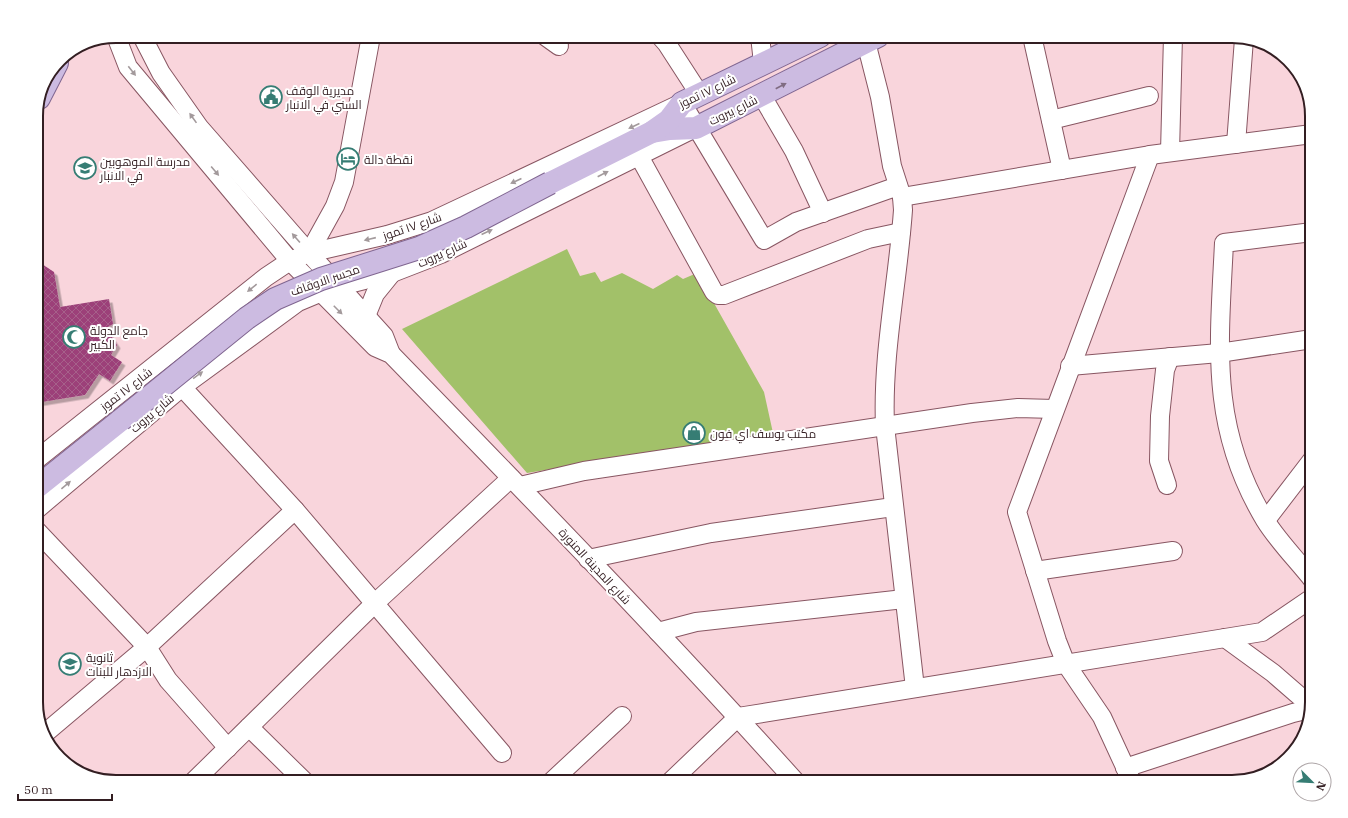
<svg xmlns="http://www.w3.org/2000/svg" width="1348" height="818" viewBox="0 0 1348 818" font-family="'IBM Plex Serif',Cairo,serif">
<defs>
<pattern id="building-cross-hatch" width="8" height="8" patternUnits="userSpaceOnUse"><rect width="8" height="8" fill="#9c4179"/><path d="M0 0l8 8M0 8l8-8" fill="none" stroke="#a6608a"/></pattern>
<filter id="shadow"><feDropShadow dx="3.5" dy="3.5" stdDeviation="0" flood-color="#0004"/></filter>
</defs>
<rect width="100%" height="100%" fill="#f9d5dc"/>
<!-- park -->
<polygon fill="#a2c169" points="567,249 580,276 595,272 601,282 622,273 653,289 677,275 683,279 697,273 764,392 773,433 527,473 402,329"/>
<!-- building -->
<polygon fill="url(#building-cross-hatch)" filter="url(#shadow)" points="36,260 54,272 60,307 109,299 113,324 106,328 117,345 111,355 122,362 110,381 99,374 85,395 36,403"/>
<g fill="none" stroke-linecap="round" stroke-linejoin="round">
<!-- minor casing -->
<g stroke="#885662" stroke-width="20">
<g id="minor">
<path d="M116,36L128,67L290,261L375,347L391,354C528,495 665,636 796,782"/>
<polyline points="142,36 161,73 199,127 309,253 384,336 391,354"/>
<polyline points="545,36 559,46"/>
<polyline points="660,36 667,44 700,95"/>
<polyline points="760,36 763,63"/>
<polyline points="1032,36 1062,170"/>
<path d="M866,42L880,97L892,166L902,197L903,210C898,282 882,353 885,426L915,688"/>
<polyline points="762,96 794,151 823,213"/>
<polyline points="1051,120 1149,96"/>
<polyline points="1236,144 1244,39"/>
<polyline points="1170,152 1173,36"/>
<polyline points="639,156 714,292 718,295 724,295 868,239 901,232"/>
<polyline points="902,197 1150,155 1312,134"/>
<path d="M1312,232L1224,243C1219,346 1209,427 1265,520C1278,541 1297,560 1312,579"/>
<polyline points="309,253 335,206 344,182 371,36"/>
<polyline points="366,316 375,294 392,273"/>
<polyline points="1070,366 1219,353 1312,339"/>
<polyline points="182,387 295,510 502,753"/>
<polyline points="36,460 266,277 290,261 309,253 387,235 432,221 682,103 764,240 796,222 898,186"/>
<polyline points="1167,485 1159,461 1160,416 1165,370 1170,357"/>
<polyline points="520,486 584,471 972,413 1018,408 1054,409"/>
<polyline points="36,510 182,387 298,302 329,289 392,273 441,254 693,129"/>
<polyline points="1266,520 1312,460"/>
<polyline points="36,530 147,647 168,680 228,748"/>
<polyline points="588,559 711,533 893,507"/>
<polyline points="1035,571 1173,551"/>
<polyline points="658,632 696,622 904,599"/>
<polyline points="1225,638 1273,673 1311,706"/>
<polyline points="249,727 305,782"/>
<polyline points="44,734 147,647 295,510"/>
<polyline points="1125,768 1293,713 1310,709"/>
<polyline points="193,782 375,603 511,478"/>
<polyline points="551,782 622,716"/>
<polyline points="670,782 738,717 1262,632 1312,598"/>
<polyline points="1132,782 1102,717 1066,664 1057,641 1017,512 1150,155"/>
</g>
</g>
<!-- major casing -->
<g stroke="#806691" stroke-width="24">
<g id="major">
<polyline points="39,98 57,63"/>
<polyline points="652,132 670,129 696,128 878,36"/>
<polyline points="550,183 652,132 669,120 682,103 820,36"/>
<polyline points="36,488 121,420"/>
</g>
</g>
<!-- minor -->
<use href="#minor" stroke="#fff" stroke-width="18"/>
<!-- major -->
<use href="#major" stroke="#ccbbe1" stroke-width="22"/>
<!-- major-bridge casing -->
<g stroke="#806691" stroke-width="24" stroke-linecap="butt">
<polyline id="major-bridge" points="121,420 247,318 275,299 321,279 419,248 466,227 550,183"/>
</g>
<!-- major-bridge -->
<use href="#major-bridge" stroke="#ccbbe1" stroke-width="22"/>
</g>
<!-- one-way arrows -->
<defs><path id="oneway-solid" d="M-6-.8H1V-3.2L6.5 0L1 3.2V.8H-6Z"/></defs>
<g fill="#a39a9c">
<use href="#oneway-solid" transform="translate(132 71) rotate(52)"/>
<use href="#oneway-solid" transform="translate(193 118) rotate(-125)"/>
<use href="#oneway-solid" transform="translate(634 126) rotate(155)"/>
<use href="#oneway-solid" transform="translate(215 171) rotate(50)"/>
<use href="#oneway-solid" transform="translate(603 174) rotate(-27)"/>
<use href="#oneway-solid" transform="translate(516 181) rotate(155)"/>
<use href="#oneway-solid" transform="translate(487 232) rotate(-25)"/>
<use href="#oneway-solid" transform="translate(296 238) rotate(-131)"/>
<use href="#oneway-solid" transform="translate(370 239) rotate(167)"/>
<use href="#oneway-solid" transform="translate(252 288) rotate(141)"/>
<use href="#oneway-solid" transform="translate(338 310) rotate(45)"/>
<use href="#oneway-solid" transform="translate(198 375) rotate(-36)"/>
<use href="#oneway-solid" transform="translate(66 485) rotate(-40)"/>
</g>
<use fill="#806c82" href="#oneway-solid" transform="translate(781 86) rotate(-28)"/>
<!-- icons -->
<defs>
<g id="civic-ring" transform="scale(1.15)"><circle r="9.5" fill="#fff" stroke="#367d74" stroke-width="1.5"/><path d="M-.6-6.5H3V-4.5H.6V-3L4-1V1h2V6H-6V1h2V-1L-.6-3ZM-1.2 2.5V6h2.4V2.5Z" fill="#367d74"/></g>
<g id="hotel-ring" transform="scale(1.15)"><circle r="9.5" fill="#fff" stroke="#367d74" stroke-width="1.5"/><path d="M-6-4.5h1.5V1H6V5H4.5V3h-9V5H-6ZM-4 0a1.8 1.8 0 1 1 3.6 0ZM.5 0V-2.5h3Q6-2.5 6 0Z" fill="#367d74"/></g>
<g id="school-ring" transform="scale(1.15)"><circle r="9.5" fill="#fff" stroke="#367d74" stroke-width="1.5"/><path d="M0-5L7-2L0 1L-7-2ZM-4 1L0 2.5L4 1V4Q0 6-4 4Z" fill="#367d74"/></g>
<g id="mosque-ring" transform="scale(1.15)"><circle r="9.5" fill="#fff" stroke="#367d74" stroke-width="1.5"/><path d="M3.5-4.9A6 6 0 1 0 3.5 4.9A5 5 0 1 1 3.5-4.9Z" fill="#367d74"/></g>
<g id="shop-ring" transform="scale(1.15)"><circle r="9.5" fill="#fff" stroke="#367d74" stroke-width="1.5"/><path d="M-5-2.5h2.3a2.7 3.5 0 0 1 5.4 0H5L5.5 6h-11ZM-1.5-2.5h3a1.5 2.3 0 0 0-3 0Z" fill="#367d74"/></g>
</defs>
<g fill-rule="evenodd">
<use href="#civic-ring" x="271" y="97"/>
<use href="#hotel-ring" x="348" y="159"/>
<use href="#school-ring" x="85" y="168"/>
<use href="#mosque-ring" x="74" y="337"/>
<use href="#shop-ring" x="694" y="433"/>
<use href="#school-ring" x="70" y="664"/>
</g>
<g text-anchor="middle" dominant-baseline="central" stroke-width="4" stroke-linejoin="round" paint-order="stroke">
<!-- poi labels -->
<g font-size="12" fill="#331e22" stroke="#fff" text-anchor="start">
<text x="286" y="90">مديرية الوقف<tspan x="286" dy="14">السني في الانبار</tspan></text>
<text x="364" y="159">نقطة دالة</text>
<text x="100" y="161">مدرسة الموهوبين<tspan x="100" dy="14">في الانبار</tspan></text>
<text x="90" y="330">جامع الدولة<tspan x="90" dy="14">الكبير</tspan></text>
<text x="710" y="433">مكتب يوسف اي فون</text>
<text x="86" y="657">ثانوية<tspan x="86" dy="14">الازدهار للبنات</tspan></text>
</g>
<!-- street labels -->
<g font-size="12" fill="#331e22" stroke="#fff">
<text transform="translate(707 91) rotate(-26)">شارع ١٧ تموز</text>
<text transform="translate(733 110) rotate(-26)">شارع بيروت</text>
<text transform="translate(412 226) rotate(-19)">شارع ١٧ تموز</text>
<text transform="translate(442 253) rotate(-24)">شارع بيروت</text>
<text transform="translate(325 280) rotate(-19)">مجسر الاوقاف</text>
<text transform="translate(126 389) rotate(-38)">شارع ١٧ تموز</text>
<text transform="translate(152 413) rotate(-40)">شارع بيروت</text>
<text transform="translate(595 566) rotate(47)">شارع المدينة المنورة</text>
</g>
</g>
<!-- crop -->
<path d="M0 0H1348V818H0ZM116 43H1232A73 73 0 0 1 1305 116V702A73 73 0 0 1 1232 775H116A73 73 0 0 1 43 702V116A73 73 0 0 1 116 43Z" fill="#fff" fill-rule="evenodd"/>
<path fill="none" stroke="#331e22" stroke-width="2" d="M116 43H1232A73 73 0 0 1 1305 116V702A73 73 0 0 1 1232 775H116A73 73 0 0 1 43 702V116A73 73 0 0 1 116 43Z"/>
<!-- north arrow -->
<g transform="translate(1312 782) rotate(114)"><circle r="19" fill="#ffffff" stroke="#ada5a7"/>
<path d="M0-3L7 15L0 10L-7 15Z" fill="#367d74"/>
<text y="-6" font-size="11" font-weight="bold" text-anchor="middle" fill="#331e22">N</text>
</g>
<!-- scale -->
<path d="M18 794v6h94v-6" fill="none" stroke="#331e22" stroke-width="2"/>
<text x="24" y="794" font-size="12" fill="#331e22" stroke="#ffffff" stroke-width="3" paint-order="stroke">50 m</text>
</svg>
